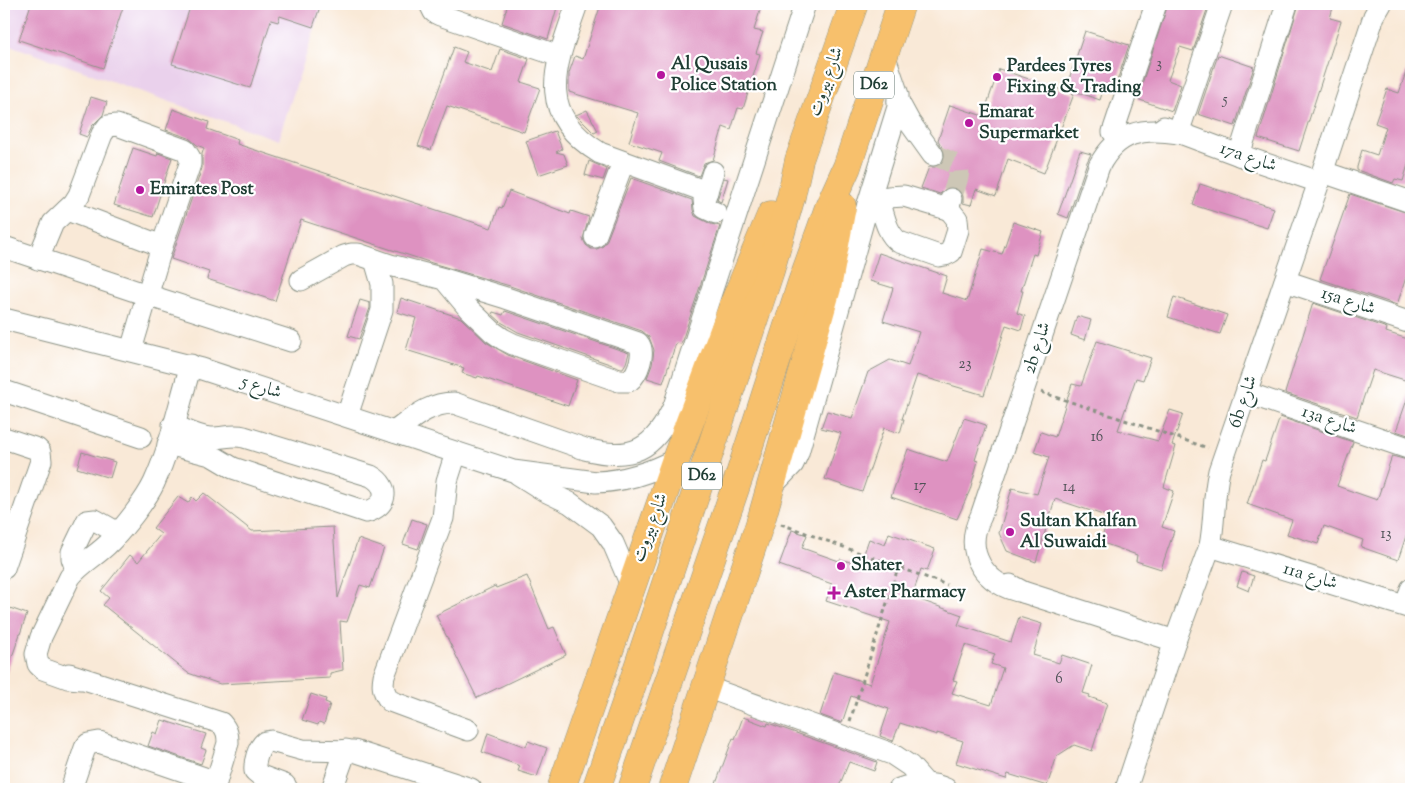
<svg xmlns="http://www.w3.org/2000/svg" width="1415" height="793" viewBox="0 0 1415 793" font-family="'Sorts Mill Goudy',Amiri,serif">
<rect width="100%" height="100%" fill="#fff"/>
<filter id="ink" filterUnits="userSpaceOnUse"><feTurbulence type="fractalNoise" baseFrequency=".02" numOctaves="2"/><feDisplacementMap in="SourceGraphic" scale="10" xChannelSelector="R" yChannelSelector="G"/><feConvolveMatrix kernelMatrix="1 2 1 2 8 2 1 2 1" color-interpolation-filters="sRGB"/></filter>
<filter id="wash" filterUnits="userSpaceOnUse"><feTurbulence type="fractalNoise" baseFrequency=".0096" numOctaves="4" result="noise"/><feDisplacementMap in="SourceGraphic" scale="20" xChannelSelector="R" yChannelSelector="G"/><feGaussianBlur stdDeviation="1.12" result="paint"/><feColorMatrix in="noise" values="0 0 0 0 0 0 0 0 0 0 0 0 0 0 0 0 0 1.4 0 .05"/><feComposite in="paint" operator="in"/></filter>
<g filter="url(#wash)">
<rect width="100%" height="100%" fill="#f9e9d7"/>
<!-- built -->
<polygon fill="#ead1ec" points="4,4 323,4 278,140 4,43"/>
<g id="blocks">
<!-- building -->
<g fill="#de92c1" fill-rule="evenodd">
<polygon points="31,4 124,4 103,68 19,40"/>
<polygon points="191,4 321,4 313,27 280,16 278,22 271,20 250,88 172,64"/>
<polygon points="508,4 558,4 548,39 502,23"/>
<polygon points="601,4 762,4 754,30 763,32 756,53 760,54 743,109 738,108 731,130 723,127 713,160 704,163 699,176 659,161 662,153 629,142 638,113 569,92 569,73 575,56 583,59"/>
<polygon points="1168,4 1209,4 1193,51 1180,47 1168,80 1181,85 1172,111 1137,99"/>
<polygon points="1299,4 1334,4 1330,18 1341,21 1299,151 1258,138"/>
<polygon points="1085,31 1129,45 1115,87 1105,84 1100,100 1066,88"/>
<polygon points="454,47 467,52 463,62 492,72 500,49 529,59 521,82 540,88 524,132 447,106 431,150 418,146"/>
<polygon points="1218,55 1254,67 1235,126 1198,114"/>
<polygon points="1409,63 1411,64 1411,155 1403,181 1395,179 1393,183 1357,170 1357,167 1362,150 1377,155 1386,127 1375,123 1387,89 1399,93"/>
<polygon points="999,69 1074,94 1044,173 1008,159 996,196 976,189 971,205 963,203 963,196 960,190 955,187 948,187 940,194 921,188 929,167 935,167 940,165 945,160 945,153 938,140 950,105 983,116"/>
<polygon points="91,97 107,102 103,115 92,126 87,137 79,134"/>
<polygon points="173,109 209,122 207,129 238,140 237,144 491,228 499,207 502,208 509,191 570,214 571,211 589,217 583,239 586,245 591,249 597,249 603,246 606,242 631,178 692,200 693,210 695,216 711,224 720,226 681,344 676,343 663,383 647,378 652,365 654,350 649,337 642,331 510,286 432,263 301,220 275,301 207,279 209,272 171,259 202,168 202,154 204,148 197,145 189,138 166,130"/>
<polygon points="587,110 598,131 594,133 576,115"/>
<polygon points="555,131 562,149 556,152 564,154 568,165 538,175 526,141"/>
<polygon points="133,148 157,156 158,153 172,158 153,217 114,205"/>
<polygon points="1080,151 1091,154 1087,162 1068,218 1058,214"/>
<polygon points="589,161 607,169 603,180 585,175"/>
<polygon points="724,178 728,179 721,202 717,200"/>
<polygon points="1200,184 1274,208 1267,228 1193,205"/>
<polygon points="1350,194 1411,214 1411,262 1397,305 1320,279"/>
<polygon points="1013,222 1043,232 1036,255 1033,254 1021,291 1023,291 1017,313 1025,316 1021,330 1006,325 984,395 917,375 902,419 904,419 900,433 884,428 862,492 825,479 841,433 821,428 827,411 852,418 868,372 890,360 908,366 919,332 883,321 893,288 870,281 879,253 947,276 942,293 967,301 983,249 1002,254"/>
<polygon points="1174,297 1227,315 1220,334 1168,317"/>
<polygon points="401,298 461,318 486,342 508,355 577,380 568,406 478,376 477,378 462,373 464,368 406,350 416,318 397,312"/>
<polygon points="360,300 370,303 370,308 359,339 348,336"/>
<polygon points="1313,303 1387,328 1386,332 1411,340 1411,382 1373,370 1357,417 1285,393"/>
<polygon points="505,311 629,353 626,363 623,368 621,368 518,332 501,322 492,314 493,312 503,315"/>
<polygon points="1077,316 1091,320 1085,340 1071,335"/>
<polygon points="1097,341 1151,358 1143,380 1136,378 1118,430 1158,441 1170,410 1183,414 1172,445 1176,446 1164,487 1174,491 1162,527 1174,531 1161,569 1136,561 1137,555 1100,542 1109,517 1055,499 1036,562 1007,551 999,533 1012,488 1037,494 1049,457 1034,452 1041,432 1055,437 1072,384 1081,386"/>
<polygon points="1409,394 1411,395 1411,436 1396,431"/>
<polygon points="1280,417 1353,442 1337,486 1377,500 1392,456 1411,461 1411,521 1398,560 1361,547 1363,540 1324,526 1318,544 1287,534 1292,520 1247,504 1262,460 1265,461"/>
<polygon points="964,418 986,425 975,460 978,461 970,490 957,519 891,497 908,449 947,462"/>
<polygon points="82,452 115,462 110,478 77,468"/>
<polygon points="204,493 252,531 333,527 338,598 358,539 384,548 370,588 360,585 347,622 340,621 343,670 330,673 330,678 220,684 188,673 103,605 109,598 101,591 130,555 138,562 161,534 153,528 178,497 188,503 192,497 196,501"/>
<polygon points="412,519 427,524 418,549 403,544"/>
<path d="M792,530L807,535L802,548L839,561L840,559L860,565L869,539L885,545L889,533L935,549L927,571L921,569L912,597L962,615L958,625L1011,642L1019,617L1042,624L1033,655L1059,663L1062,655L1092,665L1083,693L1090,695L1089,697L1107,703L1092,751L1074,745L1057,756L1047,786L1008,774L1006,779L956,763L963,741L937,733V735L900,723L893,741L880,736L889,709L851,696L842,723L820,715L834,672L870,684L890,622L826,601L832,584L779,565ZM965,645L995,654L991,664L1003,668L991,705L952,693L957,681L953,680Z"/>
<polygon points="1242,572 1254,576 1249,591 1237,586"/>
<polygon points="527,576 549,629 554,627 566,655 477,698 436,615 495,586 496,588"/>
<polygon points="4,606 27,614 6,674 4,674"/>
<polygon points="311,694 326,699 325,702 330,704 324,724 319,722 318,725 302,720"/>
<polygon points="743,717 767,726 768,723 877,762 874,771 849,762 838,789 714,789 733,738 735,739"/>
<polygon points="162,720 206,734 201,748 206,750 201,764 148,746 153,732 157,734"/>
<polygon points="488,733 526,747 528,741 547,748 537,777 518,771 520,766 482,752"/>
</g>
</g>
</g>
<g filter="url(#ink)">
<use href="#blocks" fill-opacity="0" stroke="#8c9386" stroke-width="1"/>
<g fill="none" stroke-linecap="round" stroke-linejoin="round">
<!-- minor-tunnel -->
<path stroke="#cdc7b6" stroke-width="21" stroke-dasharray="21 11" stroke-linecap="butt" d="M933,155C967,167 961,167 951,199"/>
<!-- minor casing -->
<g stroke="#8c9386" stroke-width="23">
<g id="minor">
<polyline points="430,4 434,12 440,15 559,56"/>
<path d="M577,4C556,65 533,112 600,153L707,192"/>
<polyline points="898,101 910,123 933,155"/>
<polyline points="1164,127 1239,155 1319,182"/>
<polyline points="1113,132 1156,4"/>
<polyline points="1178,133 1222,4"/>
<polyline points="1239,155 1287,4"/>
<polyline points="713,172 704,200 705,208 716,213"/>
<polyline points="1323,172 1411,202"/>
<path d="M879,200C884,214 886,233 899,242L939,256L945,255L951,252L958,230L957,219L948,208"/>
<polyline points="868,204 888,197 904,196 947,209 949,206 951,199"/>
<polyline points="67,210 162,246"/>
<polyline points="595,237 623,163"/>
<polyline points="4,247 147,295 291,341"/>
<polyline points="38,259 53,223 74,203 79,195 102,134 108,126 117,125 185,150 190,158 190,164 162,246 131,350"/>
<path d="M301,280L344,256L351,254H358L390,265L444,279L469,309L493,332L503,339L513,344L619,381H629C638,374 646,352 638,343L506,298L444,279"/>
<polyline points="1285,281 1411,323"/>
<path d="M4,319L202,369L513,471L596,482C625,481 650,473 676,459"/>
<polyline points="4,391 141,437"/>
<polyline points="1247,393 1411,449"/>
<polyline points="347,416 382,310 382,284 375,260"/>
<path d="M394,432C413,418 429,403 454,403L585,449C631,461 654,451 674,406L805,4"/>
<polyline points="4,438 37,449 40,452 41,461 4,568"/>
<path d="M168,444L211,455L233,468L366,512C387,507 391,487 371,476L244,437C233,434 224,438 212,438C199,438 185,430 173,425"/>
<path d="M456,453L447,481L443,518L384,676C382,686 383,692 390,701L468,730"/>
<polyline points="518,474 545,491 570,503 601,526 613,543 631,585"/>
<polyline points="771,487 793,464 798,453 868,204 898,107 898,95 884,54"/>
<polyline points="1210,546 1411,608"/>
<polyline points="76,570 72,558 72,552 87,521 95,520 118,533"/>
<polyline points="1010,585 1023,592 1175,641"/>
<path d="M1023,592C985,586 962,552 981,516L1099,166C1117,132 1142,127 1178,133"/>
<polyline points="1406,606 1411,589"/>
<path d="M69,674L221,723C227,730 228,734 228,743L214,789"/>
<path d="M81,679L68,678L43,669L38,664L36,654L41,637L70,577C81,563 98,555 110,542C124,528 146,500 154,483C171,446 179,404 191,365"/>
<polyline points="706,687 892,754 910,766 925,783"/>
<polyline points="71,789 85,748 88,744 99,742 216,782"/>
<path d="M287,789L285,785L261,776L255,771C254,762 258,748 265,742L271,741L303,750L354,751L471,789"/>
<polyline points="332,789 346,750"/>
<path d="M899,789C915,783 930,781 946,789"/>
<path d="M1126,789L1175,641L1210,546C1215,521 1213,496 1219,471L1319,182L1374,16L1381,4"/>
</g>
</g>
<!-- major casing -->
<g stroke="#8c9386" stroke-width="29">
<g id="major">
<polyline points="561,789 676,459 735,301 771,215"/>
<polyline points="596,789 629,694 770,271 791,197 799,160 854,4"/>
<polyline points="632,789 739,477 801,285 829,207 847,167 901,4"/>
<polyline points="672,789 762,517 827,288 842,206"/>
</g>
</g>
<!-- path -->
<g stroke="#8c9386" stroke-width="3" stroke-dasharray="4 4" stroke-linecap="butt">
<polyline points="1041,392 1208,448"/>
<polyline points="781,524 947,585"/>
<polyline points="850,721 898,568"/>
</g>
<!-- minor -->
<use href="#minor" stroke="#fff" stroke-width="21"/>
<!-- major -->
<use href="#major" stroke="#f7c06c" stroke-width="28"/>
</g>
</g>
<!-- markers -->
<g fill="#b5179e" stroke="#fff" stroke-width="2">
<circle cx="661" cy="75" r="5"/>
<circle cx="997" cy="77" r="5"/>
<circle cx="969" cy="123" r="5"/>
<circle cx="140" cy="190" r="5"/>
<circle cx="1010" cy="532" r="5"/>
<circle cx="841" cy="566" r="5"/>
<path d="M831.5 585.5h5v5h5v5h-5v5h-5v-5h-5v-5h5z"/>
</g>
<g text-anchor="middle" dominant-baseline="central" stroke-width="4.5" stroke-linejoin="round" paint-order="stroke">
<!-- number labels -->
<g font-size="15" fill="#4f5257">
<text x="1159" y="64">3</text>
<text x="1225" y="100">5</text>
<text x="965" y="364">23</text>
<text x="1097" y="437">16</text>
<text x="920" y="486">17</text>
<text x="1069" y="487">14</text>
<text x="1386" y="534">13</text>
<text x="1059" y="679">6</text>
</g>
<!-- shield labels -->
<g fill="#fff" stroke="#627771" stroke-width="1">
<rect x="854" y="71.5" width="40" height="27" rx="4"/>
<rect x="682" y="462.5" width="40" height="27" rx="4"/>
</g>
<g font-size="16" font-weight="bold" fill="#1f3d34">
<text x="874" y="85">D62</text>
<text x="702" y="476">D62</text>
</g>
<!-- poi labels -->
<g font-size="18" font-weight="bold" fill="#1f3d34" stroke="#fff" text-anchor="start">
<text x="671" y="65">Al Qusais<tspan x="671" dy="21">Police Station</tspan></text>
<text x="1007" y="67">Pardees Tyres<tspan x="1007" dy="21">Fixing &amp; Trading</tspan></text>
<text x="979" y="113">Emarat<tspan x="979" dy="21">Supermarket</tspan></text>
<text x="150" y="190">Emirates Post</text>
<text x="1020" y="522">Sultan Khalfan<tspan x="1020" dy="21">Al Suwaidi</tspan></text>
<text x="851" y="566">Shater</text>
<text x="844" y="593">Aster Pharmacy</text>
</g>
<!-- street labels -->
<g font-size="18" fill="#1f3d34" stroke="#fff">
<text transform="translate(827 82) rotate(-71)">شارع بيروت</text>
<text transform="translate(1248 158) rotate(19)">17a شارع</text>
<text transform="translate(1348 302) rotate(18)">15a شارع</text>
<text transform="translate(1038 348) rotate(-72)">2b شارع</text>
<text transform="translate(261 388) rotate(18)">شارع 5</text>
<text transform="translate(1244 402) rotate(-71)">6b شارع</text>
<text transform="translate(1329 421) rotate(19)">13a شارع</text>
<text transform="translate(651 528) rotate(-70)">شارع بيروت</text>
<text transform="translate(1310 577) rotate(17)">11a شارع</text>
</g>
</g>
<!-- margin -->
<rect width="1415" height="793" fill="none" stroke="#fff" stroke-width="20"/>
</svg>
